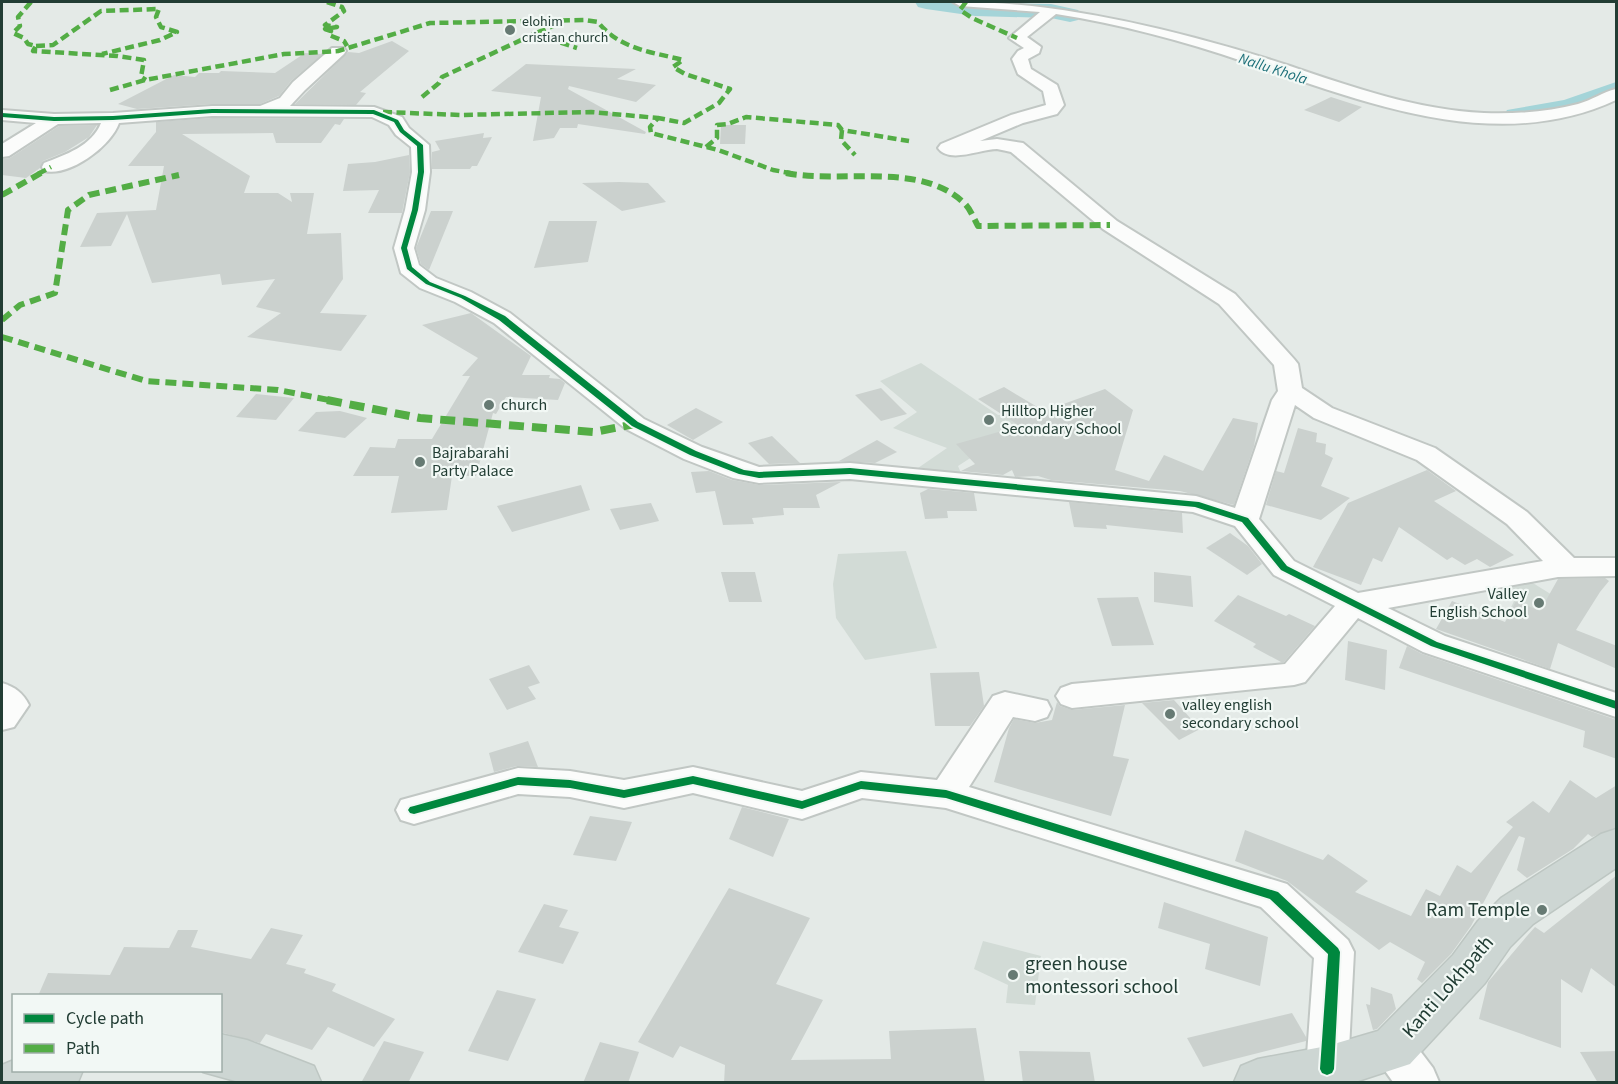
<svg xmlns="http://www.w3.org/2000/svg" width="1618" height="1084" viewBox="0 0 1618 1084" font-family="'Source Sans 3',sans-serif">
<rect width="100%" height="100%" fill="#e4eae7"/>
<!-- built -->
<g fill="#d2dbd6">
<polygon points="921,363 998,415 1037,415 958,466 961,473 918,468 947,448 893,428 917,412 880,381"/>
<polygon points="906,551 937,648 865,660 836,618 833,584 838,554"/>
<polygon points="1528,580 1570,606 1556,631 1509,612 1514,601 1493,588"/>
<polygon points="983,941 1041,956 1035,1005 1006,1003 1008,985 974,969"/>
</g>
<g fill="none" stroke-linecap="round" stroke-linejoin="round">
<!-- river -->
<g fill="#a4d4d8" fill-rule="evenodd">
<polygon points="915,2 1051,4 1078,10 1081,15 1078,20 1070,22 1051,18 975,16 926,9 918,7"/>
<polygon points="1616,82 1616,99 1578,113 1516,124 1507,122 1503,116 1507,110 1564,100"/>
</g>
</g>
<!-- building -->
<g fill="#cbd1ce">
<polygon points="392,41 409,51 360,92 366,93 356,105 295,104 348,52 359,53"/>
<polygon points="323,51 325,52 291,81 279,96 260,104 212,104 137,109 118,104 174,75 195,77 199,73 219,73 221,71 275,73 305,53 321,54"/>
<polygon points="526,64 636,69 617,79 656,85 636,102 569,86 568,89 646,132 645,134 578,124 577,128 560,128 554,138 533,141 541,97 491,91"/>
<polygon points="1331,97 1362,107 1339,122 1304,110"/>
<polygon points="212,118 344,119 340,125 335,124 321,143 276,143 273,133 182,134 250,176 244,193 278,193 292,202 290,193 314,193 307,234 341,233 343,279 320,313 367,315 341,351 247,337 281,313 256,307 275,279 222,285 220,274 152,283 127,214 111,246 80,247 97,213 156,210 164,166 128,166 156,132 156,122"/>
<polygon points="97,125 89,137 65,152 43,161 40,168 26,178 2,175 2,159 10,158 59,126"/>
<polygon points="721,125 746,125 745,144 720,144"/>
<polygon points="484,133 483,138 492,137 477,166 472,166 470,169 432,169 432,152 440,150 435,141"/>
<polygon points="409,155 410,172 402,213 368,213 379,190 343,191 348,164 375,162"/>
<polygon points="619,182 648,183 666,202 622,211 582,183"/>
<polygon points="431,211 453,211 429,270 421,264 416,248"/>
<polygon points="549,221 597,221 588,262 534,268"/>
<polygon points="471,313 531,356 522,375 550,375 549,378 560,379 565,383 558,400 506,397 496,414 493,413 476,476 452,476 447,510 391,513 399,476 353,476 370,447 395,448 398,439 432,439 470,376 462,376 478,358 422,325"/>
<polygon points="1004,387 1044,411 1105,389 1133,410 1115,470 1149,481 1164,455 1203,471 1233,418 1258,423 1254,446 1234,505 1180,491 1051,480 1038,476 1015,477 1012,470 1003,475 961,471 975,464 956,444 1020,426 978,399"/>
<polygon points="881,388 907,414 881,421 855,395"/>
<polygon points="256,394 294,398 276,420 236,417"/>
<polygon points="696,408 723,422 693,440 667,425"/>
<polygon points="340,411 367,418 345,438 298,431 316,412"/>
<polygon points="1298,428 1317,433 1316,442 1326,444 1325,454 1333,458 1321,486 1350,498 1321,520 1266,505 1276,471 1284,473"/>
<polygon points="772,436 800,463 769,464 748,443"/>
<polygon points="877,440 897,452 875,463 839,461"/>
<polygon points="1427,470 1456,491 1434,501 1514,555 1490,567 1477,559 1465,565 1452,557 1447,560 1399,527 1382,562 1373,558 1361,585 1313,567 1348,503"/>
<polygon points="709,471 732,480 759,485 841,482 816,495 820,508 783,508 784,515 752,518 754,524 723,525 715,491 696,493 691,472"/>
<polygon points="581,485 590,510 512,532 497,506"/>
<polygon points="928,489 974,493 977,511 947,511 948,518 925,519 920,493"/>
<polygon points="1069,502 1182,513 1183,533 1106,525 1107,529 1074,527"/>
<polygon points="651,503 659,521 620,530 610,509"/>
<polygon points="1230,533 1248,546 1262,564 1247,575 1206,548"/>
<polygon points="721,572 755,572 762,602 729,602"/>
<polygon points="1154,572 1191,576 1193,607 1154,602"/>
<polygon points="1605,578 1609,581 1600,592 1576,630 1617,646 1617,669 1558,643 1550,669 1436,629 1452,601 1505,622 1516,601 1540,611 1558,579"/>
<polygon points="1238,595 1286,616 1289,614 1315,626 1284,662 1281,662 1253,647 1256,644 1214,621"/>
<polygon points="1138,597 1154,645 1112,646 1097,598"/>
<polygon points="1348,641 1387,650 1385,690 1345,680"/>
<polygon points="1407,646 1422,654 1617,720 1617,759 1583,747 1585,731 1399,668"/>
<polygon points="529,665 540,683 528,687 536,699 507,710 489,679"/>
<polygon points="979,672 984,706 970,726 935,726 930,673"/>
<polygon points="1174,700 1200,729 1179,740 1142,703"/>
<polygon points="1057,702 1060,706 1072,710 1125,705 1113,756 1129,759 1111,816 994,782 1009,728 1014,719 1035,723 1052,720"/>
<polygon points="528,741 538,767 517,766 494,772 489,753"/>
<polygon points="1570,780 1596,798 1617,785 1617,827 1592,837 1588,834 1573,849 1527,878 1517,870 1525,838 1519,836 1471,926 1451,954 1422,983 1417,979 1425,962 1390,942 1379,950 1287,881 1235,861 1245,830 1323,860 1328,854 1368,881 1355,892 1411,916 1426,889 1440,896 1457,865 1471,873 1513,827 1506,822 1533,801 1549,813"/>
<polygon points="742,807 789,819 773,857 729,839"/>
<polygon points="590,816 632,822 616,861 573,855"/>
<polygon points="1617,875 1617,988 1591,968 1582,993 1561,979 1561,1048 1479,1019 1488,982 1527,936 1535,927 1544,933"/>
<polygon points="729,888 810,918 776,984 823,1000 791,1060 891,1059 889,1031 976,1028 985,1083 724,1083 725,1065 680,1046 673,1058 638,1042"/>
<polygon points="1164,902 1268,937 1260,986 1205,969 1210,944 1158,928"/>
<polygon points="544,904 568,910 559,927 579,932 563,964 518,952"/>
<polygon points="271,928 303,935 286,964 306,969 304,973 336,984 332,991 395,1019 374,1047 328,1027 312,1050 266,1034 260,1043 220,1032 220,996 38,996 48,973 110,975 124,947 169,948 178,930 198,930 191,947 251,959"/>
<polygon points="1371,987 1392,994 1396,1009 1377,1029 1373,1030 1366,1004 1370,1005"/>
<polygon points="497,990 536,999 508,1061 468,1051"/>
<polygon points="1292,1013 1306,1037 1306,1041 1203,1067 1187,1038"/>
<polygon points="384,1041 424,1052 408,1083 361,1083"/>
<polygon points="600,1042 639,1052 628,1083 583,1083"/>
<polygon points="1019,1051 1090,1052 1095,1083 1023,1083"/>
<polygon points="1617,1051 1617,1083 1598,1083 1580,1052"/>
</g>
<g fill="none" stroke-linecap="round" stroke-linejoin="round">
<!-- minor casing -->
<g stroke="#c1c7c4" stroke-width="4">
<g id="minor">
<path d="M953,2C1058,0 1190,33 1290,66C1352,87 1417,110 1484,113C1515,114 1548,112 1578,104C1592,100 1603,92 1616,89V100C1496,156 1362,101 1245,62C1184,41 1120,24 1056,14L1027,37L1041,47L1039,53L1028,59L1031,69L1057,85L1064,105L1057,114L1023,123L980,141L997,139L1023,143L1117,221L1235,294L1294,359L1298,364L1302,388L1332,408L1435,448L1527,512L1574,558H1616V576L1558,577L1388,608L1445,636L1616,693V717L1423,652L1358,618L1305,682L1294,685L1072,708L1061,704L1056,696L1061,688L1072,684L1285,664L1335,606L1274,575L1235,526L1193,512L850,479L759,483L733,478L684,459L626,429L494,323L455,302L420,288L401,273L394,248L405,210L412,172L411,147L396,135L389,125L372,117L212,116L119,123C111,146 70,177 44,171L42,167L44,163C65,155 92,146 101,123L58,124L9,156L2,157V144L36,123L2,120V110L54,114L113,113L212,106H260L280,98L293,82L332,48H344L346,51L344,54L305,90L290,106L374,107L402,117L409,128L429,145L430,172L425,210L414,248L419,265L436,278L471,292L510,313L644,419L702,447L759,467L850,463L1196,496L1235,508L1272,400L1278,391L1274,365L1219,304L1103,229L1011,152C1007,151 1002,150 997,149C981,149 949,164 938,148L941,144L1011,115L1046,105L1043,91L1018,74L1012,59L1018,51L1024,48L1009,38L1040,12L960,6ZM1295,405L1314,418L1417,460L1507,524L1543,561L1358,593L1294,561L1259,519Z"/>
<path d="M2,683C15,687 23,693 29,705L14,727L2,730Z"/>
<polygon points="1005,692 1047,701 1051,709 1047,717 1035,721 1013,717 969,787 1287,884 1348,940 1354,952 1348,1069 1342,1082 1312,1082 1306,1069 1314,958 1261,907 946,808 862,798 802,819 693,793 624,808 570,797 518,794 414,824 401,820 396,810 401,800 518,768 570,771 624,780 693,767 802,791 861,772 937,780 993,696"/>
<polygon points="1393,1029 1408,1035 1433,1068 1439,1082 1393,1082 1378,1061 1372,1048 1378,1035"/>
</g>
</g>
<!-- major casing -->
<g stroke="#bdc6c2" stroke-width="3">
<g id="major">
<polygon points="1616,829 1616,868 1533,924 1510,947 1485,983 1410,1064 1355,1082 1234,1082 1241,1066 1258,1059 1327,1046 1378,1031 1453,955 1478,921 1501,898 1601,834"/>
<polygon points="220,1034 247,1040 314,1066 321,1082 239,1082 203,1072 220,1070"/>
<polygon points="14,1060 14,1070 83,1070 78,1082 2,1082 2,1065"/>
</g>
</g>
<!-- minor -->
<use href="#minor" fill="#fbfcfb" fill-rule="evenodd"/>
<!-- major -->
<use href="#major" fill="#cdd6d3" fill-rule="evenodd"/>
<!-- quiet-far2 -->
<g stroke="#53ad45" stroke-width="4.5" stroke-dasharray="9 4.5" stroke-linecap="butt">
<polyline points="31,2 18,17 20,26 13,33 24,38 28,44 36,46 33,51 117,56 144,60 141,77 146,80"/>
<polyline points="327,2 342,7 344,11 325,25 337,27 325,29 331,31 329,35 344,41 347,46"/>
<polyline points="966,2 960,10 972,18 1017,38"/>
<polyline points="558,24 534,34 577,48"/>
<polyline points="36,46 53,45 101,11 159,9 156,17 161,27 177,32 160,40 102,54"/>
<path d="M110,90L145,80L284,54L338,51L430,23L585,20L598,22C619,49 652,52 683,60L673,67L685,74L730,89L719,103L684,123L658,118"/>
<polyline points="422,97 439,83 442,77 534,34"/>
<polyline points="383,112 461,115 591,112 658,118 650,127 651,133 718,150 773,170 795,174"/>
<polyline points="842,130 841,140 855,155"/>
<polyline points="706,147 717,138 717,125 728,124 746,117 838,125 842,130 909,141"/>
<polyline points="38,174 51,167"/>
</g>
<!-- quiet-far1 -->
<g stroke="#53ad45" stroke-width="6" stroke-dasharray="11 6" stroke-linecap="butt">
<path d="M786,173C841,184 920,161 964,203C970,208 974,219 978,226L1110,225"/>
<polyline points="2,195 41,173"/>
<polyline points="2,320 20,305 55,293 68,210 89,195 179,175"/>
<polyline points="2,337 146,381 278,390 334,401"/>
</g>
<!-- quiet -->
<polyline stroke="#53ad45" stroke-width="8" stroke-dasharray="15 8" stroke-linecap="butt" points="327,400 420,418 594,432 635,424"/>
<!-- cycleway casing -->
<g stroke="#f2f8f5" stroke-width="4">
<g id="cycleway">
<polygon points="212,109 374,110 398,120 404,130 423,145 424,172 418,210 407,248 412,267 430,282 465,296 505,316 638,422 696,451 744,470 759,472 850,468 1199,502 1248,518 1287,566 1437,642 1616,701 1616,709 1431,646 1281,570 1242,522 1195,507 850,474 759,478 739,474 690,455 632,426 499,320 461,298 426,284 407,269 401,248 412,210 418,172 417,146 400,132 394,122 373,114 212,113 113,120 54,121 2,117 2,113 54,117 113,116"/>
<polygon points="693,776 802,801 861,781 946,790 1278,892 1338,948 1340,952 1334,1069 1332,1073 1327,1075 1322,1073 1320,1069 1328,954 1270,899 946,798 861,789 802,809 693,784 624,798 570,788 518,785 414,814 410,813 408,810 410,807 414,806 518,777 570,780 624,790"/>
</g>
</g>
<!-- cycleway -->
<use href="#cycleway" fill="#00873e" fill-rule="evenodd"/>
</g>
<!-- markers -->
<g fill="#667a73" stroke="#f2f8f5" stroke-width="2">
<circle cx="510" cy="30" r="6"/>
<circle cx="489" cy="405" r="6"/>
<circle cx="989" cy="420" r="6"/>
<circle cx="420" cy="462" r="6"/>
<circle cx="1539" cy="603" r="6"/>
<circle cx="1170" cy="714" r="6"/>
<circle cx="1542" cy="910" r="6"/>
<circle cx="1013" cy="975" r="6"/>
</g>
<g text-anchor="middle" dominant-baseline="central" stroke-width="4.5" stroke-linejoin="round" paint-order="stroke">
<!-- far-poi labels -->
<g font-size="14" fill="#223d34" stroke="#f2f8f5" text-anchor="start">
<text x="522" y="22">elohim<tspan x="522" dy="16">cristian church</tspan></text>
</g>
<!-- far-water labels -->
<g font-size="15" font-style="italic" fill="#1c6f79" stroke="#f2f8f5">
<text transform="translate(1273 69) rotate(18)">Nallu Khola</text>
</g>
<!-- poi labels -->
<g font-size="16" fill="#223d34" stroke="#f2f8f5" text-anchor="start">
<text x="501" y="405">church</text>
<text x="1001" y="411">Hilltop Higher<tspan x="1001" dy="18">Secondary School</tspan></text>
<text x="432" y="453">Bajrabarahi<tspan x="432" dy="18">Party Palace</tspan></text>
<text x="1527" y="594" text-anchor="end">Valley<tspan x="1527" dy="18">English School</tspan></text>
<text x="1182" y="705">valley english<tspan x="1182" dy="18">secondary school</tspan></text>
</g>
<!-- near-poi labels -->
<g font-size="20" fill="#223d34" stroke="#f2f8f5" text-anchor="end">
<text x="1530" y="910">Ram Temple</text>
<text x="1025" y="964" text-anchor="start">green house<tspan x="1025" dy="23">montessori school</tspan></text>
</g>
<!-- near-street labels -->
<g font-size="20" fill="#223d34" stroke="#f2f8f5">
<text transform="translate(1448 987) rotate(-49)">Kanti Lokhpath</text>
</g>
</g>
<!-- border -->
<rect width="1618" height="1084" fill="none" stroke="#223d34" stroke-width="6"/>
<!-- legend -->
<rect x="12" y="994" width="210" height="78" fill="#f2f8f5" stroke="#9fada8" stroke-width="1.5"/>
<rect x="24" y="1014" width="30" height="9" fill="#00873e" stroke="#9fada8" stroke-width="1.5"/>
<text x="66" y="1024" font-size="18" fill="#223d34">Cycle path</text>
<rect x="24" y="1044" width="30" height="9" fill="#53ad45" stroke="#9fada8" stroke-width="1.5"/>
<text x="66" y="1054" font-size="18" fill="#223d34">Path</text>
</svg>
